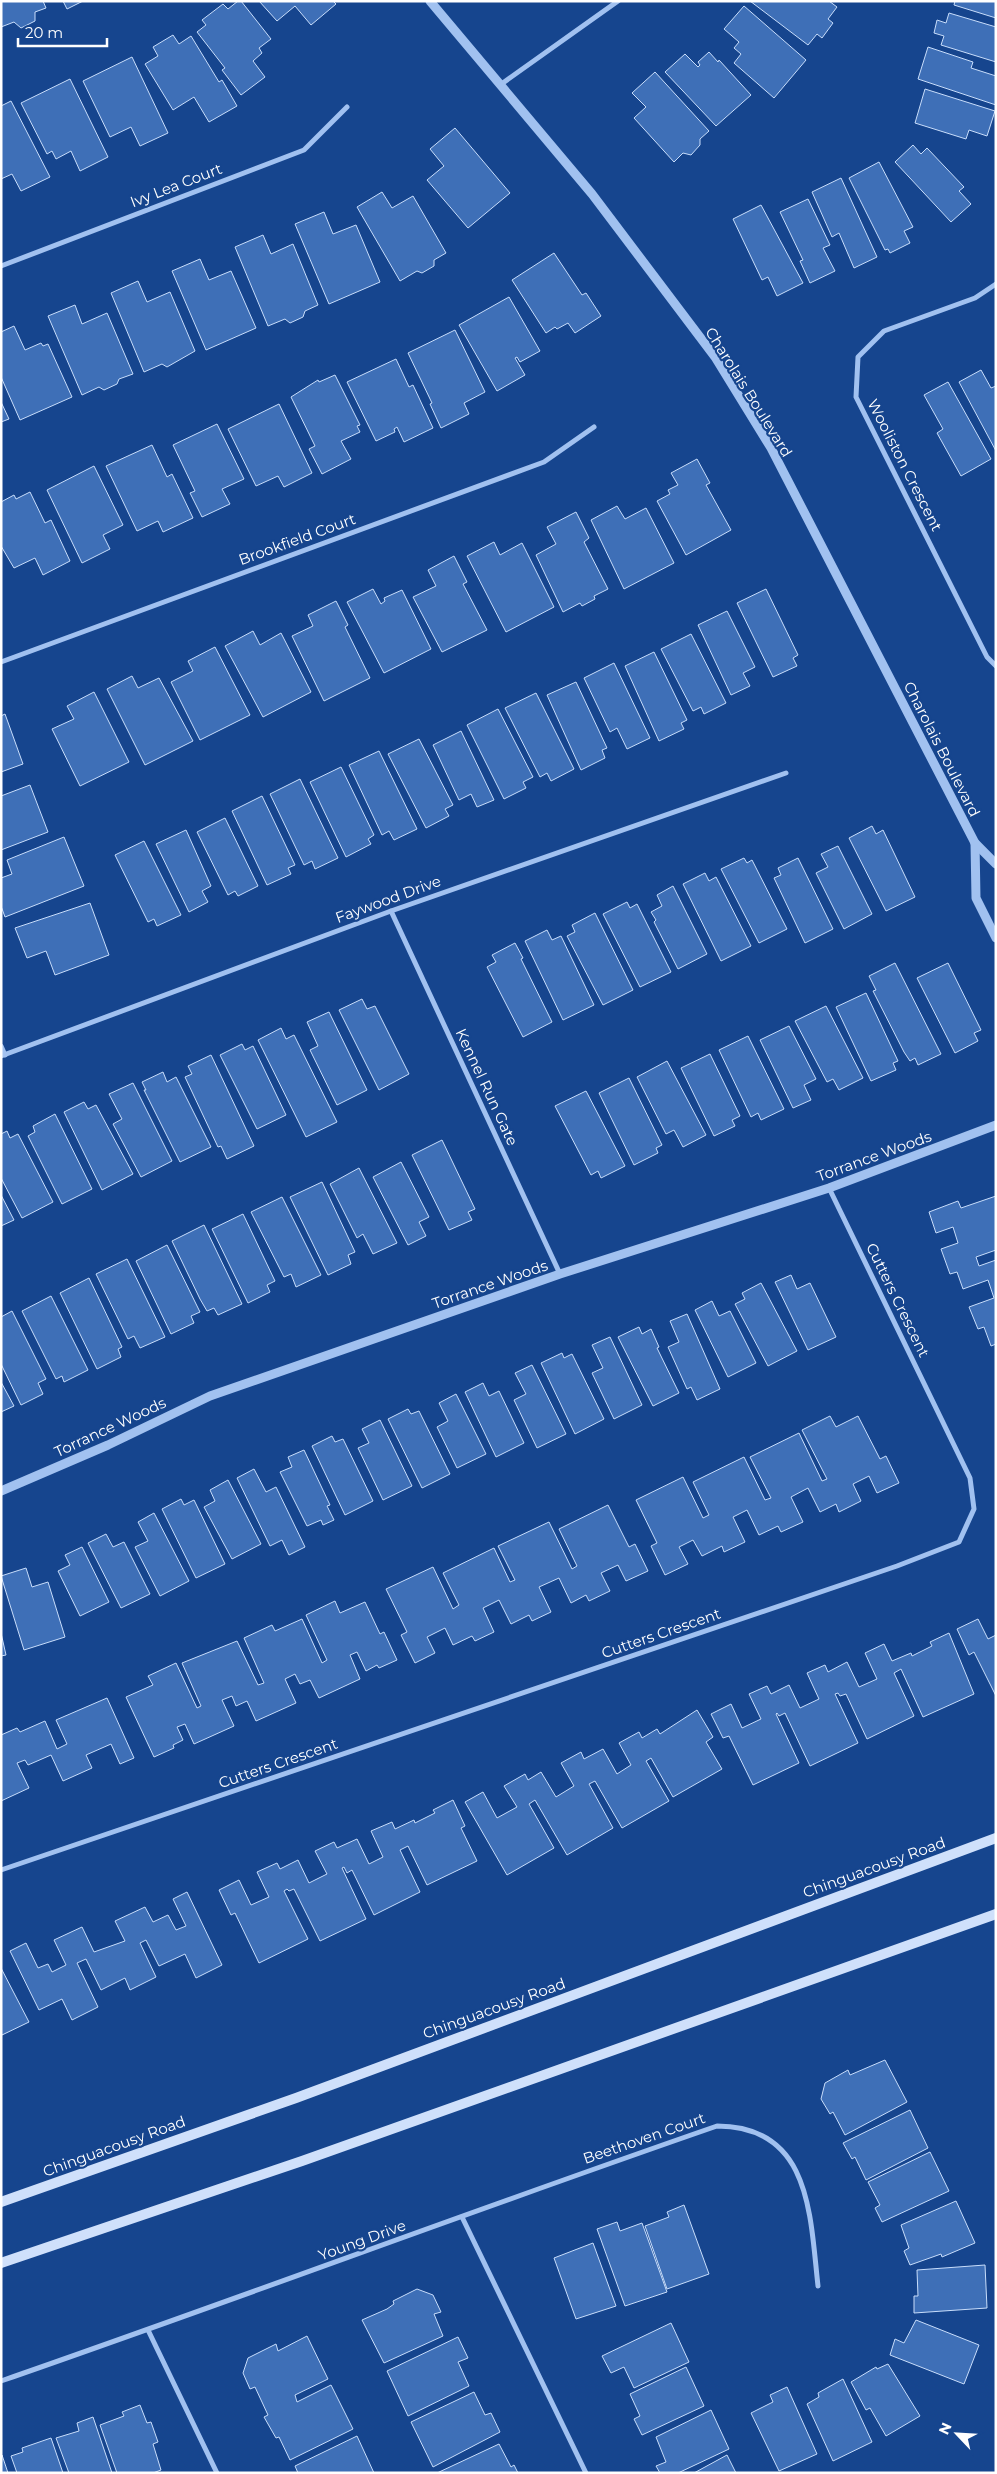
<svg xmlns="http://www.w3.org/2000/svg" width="997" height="2474" viewBox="0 0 997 2474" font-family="Montserrat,sans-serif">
<rect width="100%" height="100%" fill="#16458e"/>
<!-- building -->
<g fill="#3e6fb7" stroke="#c8ddfb">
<polygon points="1,1 43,1 46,8 35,12 35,21 21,28 14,22 1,27"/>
<polygon points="63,1 83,1 67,9"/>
<polygon points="238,1 241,1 271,39 259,48 262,53 253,61 265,77 241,95 222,70 225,68 197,32 206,25 202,20 223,4 228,9"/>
<polygon points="259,1 333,1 336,4 311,25 295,6 277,21"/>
<polygon points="750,1 829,1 837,7 828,19 833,23 822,38 817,34 808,45"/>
<polygon points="955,1 996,1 996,18 954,5"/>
<polygon points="744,6 806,60 774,98 734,63 741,54 734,48 739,42 724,29"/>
<polygon points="949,13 996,27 996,62 941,45 944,36 934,33 937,20 946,23"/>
<polygon points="173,35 179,44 191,36 219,82 222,80 237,106 209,122 194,97 173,110 145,64 158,56 153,47"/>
<polygon points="928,47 973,62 971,68 996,76 996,105 918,79"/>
<polygon points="709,52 718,62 719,60 751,95 716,126 665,72 685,54 698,67 700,65 698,62"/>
<polygon points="132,57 168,133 140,146 131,127 110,137 83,81"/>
<polygon points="655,72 709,131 700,139 700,145 691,155 683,153 674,162 634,118 646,107 632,93"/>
<polygon points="70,79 108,157 80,171 71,151 56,159 52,151 47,154 21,103"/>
<polygon points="925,89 995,111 987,136 969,130 966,139 915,123"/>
<polygon points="11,101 50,177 21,191 12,174 1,179 1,106"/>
<polygon points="455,128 510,193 468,228 427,180 444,166 430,149"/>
<polygon points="913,145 921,154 927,148 964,187 959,191 971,204 951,222 895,162"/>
<polygon points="879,162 913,227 904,231 910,243 890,253 888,249 885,250 849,178"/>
<polygon points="841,178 877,257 854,268 839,233 832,237 812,192"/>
<polygon points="382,192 392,208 413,196 446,253 434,260 434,266 422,273 417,271 400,281 357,207"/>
<polygon points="808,199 830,245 823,248 835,271 810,283 800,261 803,260 780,212"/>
<polygon points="761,205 803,283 777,296 768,277 762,280 733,219"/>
<polygon points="324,212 333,234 356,225 380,282 329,304 295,224"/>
<polygon points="263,235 271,254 293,244 318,305 305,311 303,317 290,323 285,319 268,326 235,247"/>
<polygon points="554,253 582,295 586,293 601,316 575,333 568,323 557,329 555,327 546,333 512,280"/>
<polygon points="200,259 209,280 231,271 256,328 206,350 172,271"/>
<polygon points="138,281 147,302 170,292 195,351 167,367 162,364 144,372 111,293"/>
<polygon points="509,297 540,351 520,362 517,357 515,358 525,375 497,391 459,325"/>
<polygon points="75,305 82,324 107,313 133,374 119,379 117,384 104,390 99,387 82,395 48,316"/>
<polygon points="14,326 25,350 41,343 43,346 48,344 72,397 20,420 1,377 1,332"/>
<polygon points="455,330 485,392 464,403 469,414 441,428 430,404 432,403 408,353"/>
<polygon points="396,359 409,387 413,385 433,428 404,442 397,427 394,429 395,432 376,441 347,382"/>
<polygon points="981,370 991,388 996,386 996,451 959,382"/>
<polygon points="335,375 360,425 357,426 360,432 341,441 351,459 322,474 309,449 315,446 291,397 318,380 319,382"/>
<polygon points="948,382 991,459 961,476 937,433 943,429 924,395"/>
<polygon points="1,402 9,419 1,422"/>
<polygon points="279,404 312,473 284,487 278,476 256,486 228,429"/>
<polygon points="217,424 244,479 222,489 230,504 202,517 190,493 195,491 173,445"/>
<polygon points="152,445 167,477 172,474 193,518 163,532 158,521 137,531 106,466"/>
<polygon points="697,459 710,483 706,485 731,530 686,555 657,501 670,494 668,490 678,485 671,473"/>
<polygon points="94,466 123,525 103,535 110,549 82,563 47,490"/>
<polygon points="30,492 45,523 51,520 70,561 43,575 35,558 14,568 1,546 1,502 14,495 16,499"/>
<polygon points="617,506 625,519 646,508 674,563 624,589 591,520"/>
<polygon points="576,512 589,538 584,542 608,589 594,596 595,599 582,606 580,603 563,612 536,555 556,544 547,527"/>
<polygon points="494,542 500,555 522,543 554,607 506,632 467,556"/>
<polygon points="454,556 467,582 463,584 487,630 442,652 413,597 436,586 428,570"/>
<polygon points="373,589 381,604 385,601 384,598 402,590 431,649 384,673 347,602"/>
<polygon points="766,589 798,655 793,658 797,666 773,677 737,603"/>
<polygon points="336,601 348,625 345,627 370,678 324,701 292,636 313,626 308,615"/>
<polygon points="727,611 755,667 743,673 750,686 731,695 698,625"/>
<polygon points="253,631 260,645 281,633 311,692 263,717 225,646"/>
<polygon points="691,634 726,703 704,714 701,707 693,711 661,649"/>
<polygon points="215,647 250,715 200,740 171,682 193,671 188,661"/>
<polygon points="654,652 687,720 681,723 684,729 659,741 625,666"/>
<polygon points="614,663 650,738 627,749 617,728 610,732 584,678"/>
<polygon points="132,676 138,688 159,678 193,741 145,765 107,689"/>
<polygon points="576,682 607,748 602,750 605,758 581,770 547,695"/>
<polygon points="94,692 129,762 80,786 52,729 74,719 67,706"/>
<polygon points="536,693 574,769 551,781 547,773 540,777 505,708"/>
<polygon points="498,709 533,777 523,782 526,788 504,799 467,725"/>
<polygon points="5,714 23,764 1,772 1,716"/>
<polygon points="461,731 494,800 477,807 471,794 459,800 433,745"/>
<polygon points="419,739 453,805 445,809 449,816 426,828 388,754"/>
<polygon points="379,751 417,829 394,840 389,831 382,835 349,765"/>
<polygon points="341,767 374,835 368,839 371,844 346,857 310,782"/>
<polygon points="300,779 338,858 315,869 312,861 304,865 270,794"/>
<polygon points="30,785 48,832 1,850 1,796"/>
<polygon points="262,796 295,865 288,868 291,874 267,885 232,811"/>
<polygon points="225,818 258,886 238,896 235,891 228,895 197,832"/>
<polygon points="872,826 876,834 883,830 915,897 886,911 849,838"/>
<polygon points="186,830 211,886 202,891 208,902 189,912 156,844"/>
<polygon points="64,837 84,886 5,917 1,906 1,878 12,874 7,860"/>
<polygon points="144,841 181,915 157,926 154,919 148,922 115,855"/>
<polygon points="838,846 872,914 844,929 816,873 828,867 821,854"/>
<polygon points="744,858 747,863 752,860 787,929 759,943 721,869"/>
<polygon points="798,858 833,929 805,943 774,878 781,875 778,868"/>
<polygon points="705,873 709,881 716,877 751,946 721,961 683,884"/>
<polygon points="673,886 707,954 678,969 654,922 656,920 651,912 662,906 657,895"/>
<polygon points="627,902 630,908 637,904 671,972 640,987 603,914"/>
<polygon points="90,903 109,955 55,975 46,951 27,958 15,928"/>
<polygon points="595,913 633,990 603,1005 567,936 575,932 572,925"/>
<polygon points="547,930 552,940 561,936 594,1005 563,1020 525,941"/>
<polygon points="515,943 523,958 521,959 552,1022 523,1037 487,967 496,962 492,955"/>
<polygon points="895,963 941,1054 918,1065 915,1058 910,1061 904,1052 873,991 876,990 869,976"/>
<polygon points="948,963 981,1030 974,1033 978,1041 955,1053 917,978"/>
<polygon points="866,993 898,1061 893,1063 896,1070 871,1081 836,1007"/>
<polygon points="362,999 367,1009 375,1006 409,1074 379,1090 339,1010"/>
<polygon points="826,1006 863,1078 839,1090 833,1079 827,1082 795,1021"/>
<polygon points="329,1012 367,1090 337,1105 310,1050 318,1046 307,1022"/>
<polygon points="789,1026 816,1079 804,1085 811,1100 793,1108 760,1040"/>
<polygon points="281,1028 286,1039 294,1035 337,1122 306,1137 258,1040"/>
<polygon points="748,1036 784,1109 761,1120 758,1113 751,1117 719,1050"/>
<polygon points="242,1044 245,1050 253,1046 286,1115 257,1129 220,1055"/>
<polygon points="710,1054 740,1116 732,1120 735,1126 714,1136 681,1068"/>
<polygon points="211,1055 254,1146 227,1159 221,1146 218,1147 185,1077 192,1074 188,1066"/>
<polygon points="667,1061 706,1135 683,1147 674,1130 666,1134 637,1077"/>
<polygon points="163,1072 167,1082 176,1077 211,1147 180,1162 144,1090 146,1090 142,1082"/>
<polygon points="629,1078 662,1145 656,1148 658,1153 634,1165 599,1093"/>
<polygon points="133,1083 172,1161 141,1177 113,1124 122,1119 109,1094"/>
<polygon points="586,1091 625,1166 601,1178 598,1171 591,1175 555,1106"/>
<polygon points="84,1102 88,1109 96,1105 133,1174 102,1190 64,1112"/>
<polygon points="55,1114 92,1189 62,1204 28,1136 35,1132 33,1126"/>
<polygon points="7,1131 10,1138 18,1134 53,1202 22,1218 1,1178 1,1134"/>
<polygon points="442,1140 475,1209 468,1212 472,1220 449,1230 412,1155"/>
<polygon points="401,1162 429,1217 419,1222 426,1236 408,1245 373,1177"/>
<polygon points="359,1168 397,1243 373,1254 363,1234 357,1238 330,1184"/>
<polygon points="322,1182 355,1252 348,1255 351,1264 328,1275 290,1197"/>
<polygon points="1,1195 14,1220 1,1226"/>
<polygon points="996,1196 996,1250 976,1257 979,1266 996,1260 996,1344 991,1346 984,1327 978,1329 969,1307 994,1298 988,1280 963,1289 957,1272 950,1274 941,1249 958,1243 953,1227 936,1233 929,1212 958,1201 961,1208"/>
<polygon points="282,1197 321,1275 296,1287 291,1274 284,1277 251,1212"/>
<polygon points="243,1214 275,1281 267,1285 270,1292 248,1303 212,1229"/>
<polygon points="204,1225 242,1304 218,1315 214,1308 207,1311 200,1299 172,1241"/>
<polygon points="167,1245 200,1312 191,1316 194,1323 171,1334 136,1261"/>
<polygon points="127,1259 165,1337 140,1348 134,1336 128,1339 96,1274"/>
<polygon points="791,1275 797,1289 810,1283 836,1337 808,1350 775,1282"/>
<polygon points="89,1278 122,1347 118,1349 121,1357 97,1369 60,1293"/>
<polygon points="761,1283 797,1351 768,1366 735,1304 745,1299 742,1293"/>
<polygon points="51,1296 88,1370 64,1382 62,1376 56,1379 22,1311"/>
<polygon points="712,1301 719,1316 730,1311 756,1363 728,1377 695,1310"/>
<polygon points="12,1311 46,1379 38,1383 43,1394 21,1405 1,1364 1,1317"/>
<polygon points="687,1314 720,1389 697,1400 691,1387 687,1389 668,1347 679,1342 670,1321"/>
<polygon points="639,1327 642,1334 651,1329 659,1347 657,1348 679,1393 653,1406 618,1337"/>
<polygon points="610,1337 642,1405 614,1419 592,1373 603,1368 592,1345"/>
<polygon points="562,1353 564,1358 572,1354 604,1419 575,1434 541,1363"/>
<polygon points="532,1365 566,1434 537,1448 514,1400 526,1394 515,1373"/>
<polygon points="1,1382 14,1406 1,1412"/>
<polygon points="483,1383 489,1396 499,1391 524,1443 496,1457 465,1392"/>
<polygon points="456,1394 486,1454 457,1468 437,1427 448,1421 439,1403"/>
<polygon points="408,1409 411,1414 419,1411 450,1474 422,1488 388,1419"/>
<polygon points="830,1416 836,1427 858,1416 880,1459 886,1456 899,1483 877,1493 869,1476 853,1484 861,1501 839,1512 836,1504 820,1512 808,1488 791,1497 803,1522 781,1532 778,1526 759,1535 747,1510 733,1517 745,1542 724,1552 722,1546 702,1556 693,1540 679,1547 688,1564 665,1575 651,1546 657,1543 636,1500 683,1477 703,1518 709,1515 693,1482 744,1457 765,1500 771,1498 750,1457 799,1433 822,1481 827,1479 802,1430"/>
<polygon points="380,1420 412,1486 383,1500 358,1448 369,1443 362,1429"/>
<polygon points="332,1436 335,1442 343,1439 373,1501 345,1515 312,1446"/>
<polygon points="304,1450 330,1505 327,1506 334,1520 323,1525 321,1520 307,1526 280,1472 292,1467 288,1457"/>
<polygon points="254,1469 266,1492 276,1487 305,1547 289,1555 282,1540 270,1546 237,1478"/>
<polygon points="228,1480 261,1544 232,1559 204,1507 215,1501 210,1490"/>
<polygon points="181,1499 184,1505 194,1500 225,1564 196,1578 162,1509"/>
<polygon points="608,1505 629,1547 635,1544 648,1571 626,1581 618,1565 601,1573 610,1591 589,1601 586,1595 571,1603 559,1578 539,1587 551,1612 532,1621 529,1615 511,1624 499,1600 483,1608 494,1632 475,1641 472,1636 453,1645 445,1628 427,1637 435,1653 415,1663 401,1635 407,1632 386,1589 433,1567 453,1609 459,1605 443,1573 494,1548 510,1582 515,1580 498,1546 549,1522 572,1569 577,1566 559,1529"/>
<polygon points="154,1513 189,1581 160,1596 135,1547 148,1541 138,1522"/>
<polygon points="106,1534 113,1547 124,1542 150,1594 121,1608 88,1543"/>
<polygon points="82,1547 109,1602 80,1616 58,1571 70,1565 65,1555"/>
<polygon points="26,1568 32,1587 48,1582 65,1637 24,1650 1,1576"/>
<polygon points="335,1601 340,1613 365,1602 380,1634 384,1632 397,1660 379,1668 377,1665 366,1671 357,1652 350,1655 360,1679 319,1698 310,1680 300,1684 295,1674 285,1679 296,1703 256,1721 247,1701 236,1706 232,1696 222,1700 234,1726 194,1744 185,1724 177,1727 183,1740 173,1745 174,1748 154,1757 126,1697 153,1685 148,1676 176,1663 197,1708 201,1706 182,1663 237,1641 258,1685 264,1683 244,1638 272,1625 275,1631 302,1619 322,1663 327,1660 306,1615"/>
<polygon points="978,1619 988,1639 996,1635 996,1696 974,1652 969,1655 957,1629"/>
<polygon points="1,1633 6,1655 1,1656"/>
<polygon points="949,1633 974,1694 923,1717 901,1669 894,1673 914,1716 867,1739 846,1694 840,1696 838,1693 835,1694 858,1743 810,1766 785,1713 779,1716 777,1713 776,1714 799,1763 753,1785 729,1736 723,1738 711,1714 731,1704 742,1728 761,1719 749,1694 767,1686 771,1694 789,1685 800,1708 819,1699 807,1673 825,1665 828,1672 847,1662 859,1687 877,1679 865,1653 884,1644 892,1661 911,1653 912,1656 932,1646 930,1642"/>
<polygon points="107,1698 134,1758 120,1764 111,1744 86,1755 92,1768 63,1781 51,1755 28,1765 25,1760 17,1763 29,1788 1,1801 1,1735 17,1728 20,1732 45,1721 57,1749 67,1744 56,1720"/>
<polygon points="697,1710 713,1737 706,1742 722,1769 673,1797 651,1758 646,1761 669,1801 622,1828 595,1781 589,1784 613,1828 567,1855 535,1800 529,1804 554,1848 507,1875 465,1802 483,1792 497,1818 517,1807 504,1786 525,1774 528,1780 541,1772 556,1797 574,1786 561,1763 581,1752 584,1759 603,1749 617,1774 631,1765 619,1743 639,1732 642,1738 657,1729 660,1734"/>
<polygon points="453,1800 465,1826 461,1828 477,1861 427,1885 408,1846 400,1850 420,1892 374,1915 352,1870 347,1873 344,1867 342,1868 366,1919 320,1941 294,1889 289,1891 287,1889 284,1891 308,1939 259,1963 235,1913 231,1915 219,1890 239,1880 251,1905 269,1897 257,1872 277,1863 280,1869 298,1860 309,1883 327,1874 315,1851 334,1842 337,1848 357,1839 369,1864 383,1857 371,1831 392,1822 395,1829 414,1820 415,1823 435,1813 433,1810"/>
<polygon points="187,1892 222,1965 196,1978 185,1954 159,1966 146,1940 140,1943 156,1977 130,1990 125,1978 101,1990 86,1959 77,1963 98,2007 72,2020 62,1999 39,2010 10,1951 26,1943 38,1968 48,1964 52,1972 66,1965 54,1940 82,1927 94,1952 125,1941 115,1921 145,1907 153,1922 168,1915 176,1930 186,1926 173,1899"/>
<polygon points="1,1968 29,2022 2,2035 1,2033"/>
<polygon points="885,2060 907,2102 845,2135 833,2112 830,2114 821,2099 825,2083 848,2070 850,2075"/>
<polygon points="910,2110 928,2148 866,2180 855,2157 852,2159 843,2143"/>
<polygon points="930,2152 949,2191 882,2222 875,2208 880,2205 868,2182"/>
<polygon points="956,2201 975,2243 942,2257 941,2254 910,2265 904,2251 909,2248 901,2225"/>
<polygon points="684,2205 709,2274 667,2289 645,2226 669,2217 667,2212"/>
<polygon points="617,2222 620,2231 642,2223 667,2292 625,2306 597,2229"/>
<polygon points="593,2243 616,2306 576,2319 554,2258"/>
<polygon points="985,2265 987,2308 914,2313 914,2296 918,2296 917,2270"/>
<polygon points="417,2289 433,2295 441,2312 434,2314 443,2336 384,2363 362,2320 387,2309 394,2304 393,2301"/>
<polygon points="916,2320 979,2345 964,2384 890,2355 895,2339 904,2343"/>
<polygon points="671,2323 689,2362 634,2388 624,2367 611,2373 602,2356"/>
<polygon points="307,2336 328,2379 295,2395 297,2402 331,2385 353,2429 290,2460 279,2437 276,2438 264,2417 268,2415 255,2387 250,2389 243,2373 248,2358 276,2344 278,2351"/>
<polygon points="458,2337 468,2358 458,2362 469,2386 408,2416 387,2371"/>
<polygon points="888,2364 920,2416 886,2436 870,2408 866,2410 851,2382 876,2367 877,2369"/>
<polygon points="686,2367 704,2406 642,2435 634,2419 640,2416 630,2394"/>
<polygon points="843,2379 872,2442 833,2461 807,2404 819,2397 818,2393"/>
<polygon points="787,2387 817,2454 779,2471 751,2413 773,2402 770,2395"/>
<polygon points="474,2392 485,2415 491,2413 500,2432 433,2467 411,2422"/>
<polygon points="140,2405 147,2423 151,2422 158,2442 153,2444 161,2470 153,2473 117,2473 100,2425 124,2416 122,2412"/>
<polygon points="711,2410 729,2449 678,2473 660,2473 656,2466 666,2462 656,2437"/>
<polygon points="93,2417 112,2473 69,2473 56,2438 79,2431 77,2423"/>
<polygon points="357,2436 374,2473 298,2473 295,2466"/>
<polygon points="51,2438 63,2473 17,2473 11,2456 23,2452 22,2448"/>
<polygon points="499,2444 511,2467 514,2465 518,2473 437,2473"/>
<polygon points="2,2455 8,2473 1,2473"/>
<polygon points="727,2455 736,2473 694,2473"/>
</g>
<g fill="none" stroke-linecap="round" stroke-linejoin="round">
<!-- minor -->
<g stroke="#a1c1f0" stroke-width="5">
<polyline points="500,85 618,1"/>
<polyline points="1,266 304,150 347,107"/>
<polyline points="996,284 975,298 884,331 858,357 856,397 987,657 996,666"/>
<polyline points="1,662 544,462 594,427"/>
<polyline points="391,911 560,1274"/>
<polyline points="1,1046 5,1055"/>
<polyline points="1,1056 391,911 786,773"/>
<polyline points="1,1870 897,1566 959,1542 974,1509 970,1478 829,1188"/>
<polyline points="462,2217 586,2473"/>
<polyline points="148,2330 217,2473"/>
<path d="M1,2381C240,2298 477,2209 717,2126C811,2126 810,2215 818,2286"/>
</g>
<!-- tertiary -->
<g stroke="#a1c1f0" stroke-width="9">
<polyline points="430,1 592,194 715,357 771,448 975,843 996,864"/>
<polyline points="975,843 976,898 996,938"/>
<polyline points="1,1491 108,1445 210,1396 560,1274 829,1188 996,1125"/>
</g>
<!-- secondary -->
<g stroke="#cfe0fb" stroke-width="10">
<polyline points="1,2202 296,2098 996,1838"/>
<polyline points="1,2263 302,2161 996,1914"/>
</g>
</g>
<g text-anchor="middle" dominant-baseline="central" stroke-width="4.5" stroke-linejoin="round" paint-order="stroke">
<!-- street labels -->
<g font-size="15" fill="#fff" stroke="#16458e">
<text transform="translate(176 185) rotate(-21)">Ivy Lea Court</text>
<text transform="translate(749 392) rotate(58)">Charolais Boulevard</text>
<text transform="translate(905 465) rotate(63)">Wooliston Crescent</text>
<text transform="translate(297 539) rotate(-20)">Brookfield Court</text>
<text transform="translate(942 749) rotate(63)">Charolais Boulevard</text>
<text transform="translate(388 899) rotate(-20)">Faywood Drive</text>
<text transform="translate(487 1087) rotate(65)">Kennel Run Gate</text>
<text transform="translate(874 1156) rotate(-20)">Torrance Woods</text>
<text transform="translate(490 1284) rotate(-19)">Torrance Woods</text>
<text transform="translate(898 1300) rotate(64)">Cutters Crescent</text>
<text transform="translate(110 1427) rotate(-25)">Torrance Woods</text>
<text transform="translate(661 1633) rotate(-19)">Cutters Crescent</text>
<text transform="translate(278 1763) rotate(-19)">Cutters Crescent</text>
<text transform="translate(874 1867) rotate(-20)">Chinguacousy Road</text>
<text transform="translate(494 2008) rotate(-20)">Chinguacousy Road</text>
<text transform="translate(644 2138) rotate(-19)">Beethoven Court</text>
<text transform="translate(114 2146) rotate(-20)">Chinguacousy Road</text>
<text transform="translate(362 2240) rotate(-20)">Young Drive</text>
</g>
</g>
<!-- border -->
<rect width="997" height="2474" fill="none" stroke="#ffffff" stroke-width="5"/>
<!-- north arrow -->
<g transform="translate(957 2434) rotate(295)" stroke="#16458e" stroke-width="4" paint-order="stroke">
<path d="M0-4L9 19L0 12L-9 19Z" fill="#ffffff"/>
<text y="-8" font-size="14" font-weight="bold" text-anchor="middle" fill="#ffffff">N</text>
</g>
<!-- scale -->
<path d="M18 38v8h89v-8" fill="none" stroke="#ffffff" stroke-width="2.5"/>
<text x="25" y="38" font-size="15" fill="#ffffff" stroke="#16458e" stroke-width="4" paint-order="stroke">20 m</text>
</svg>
